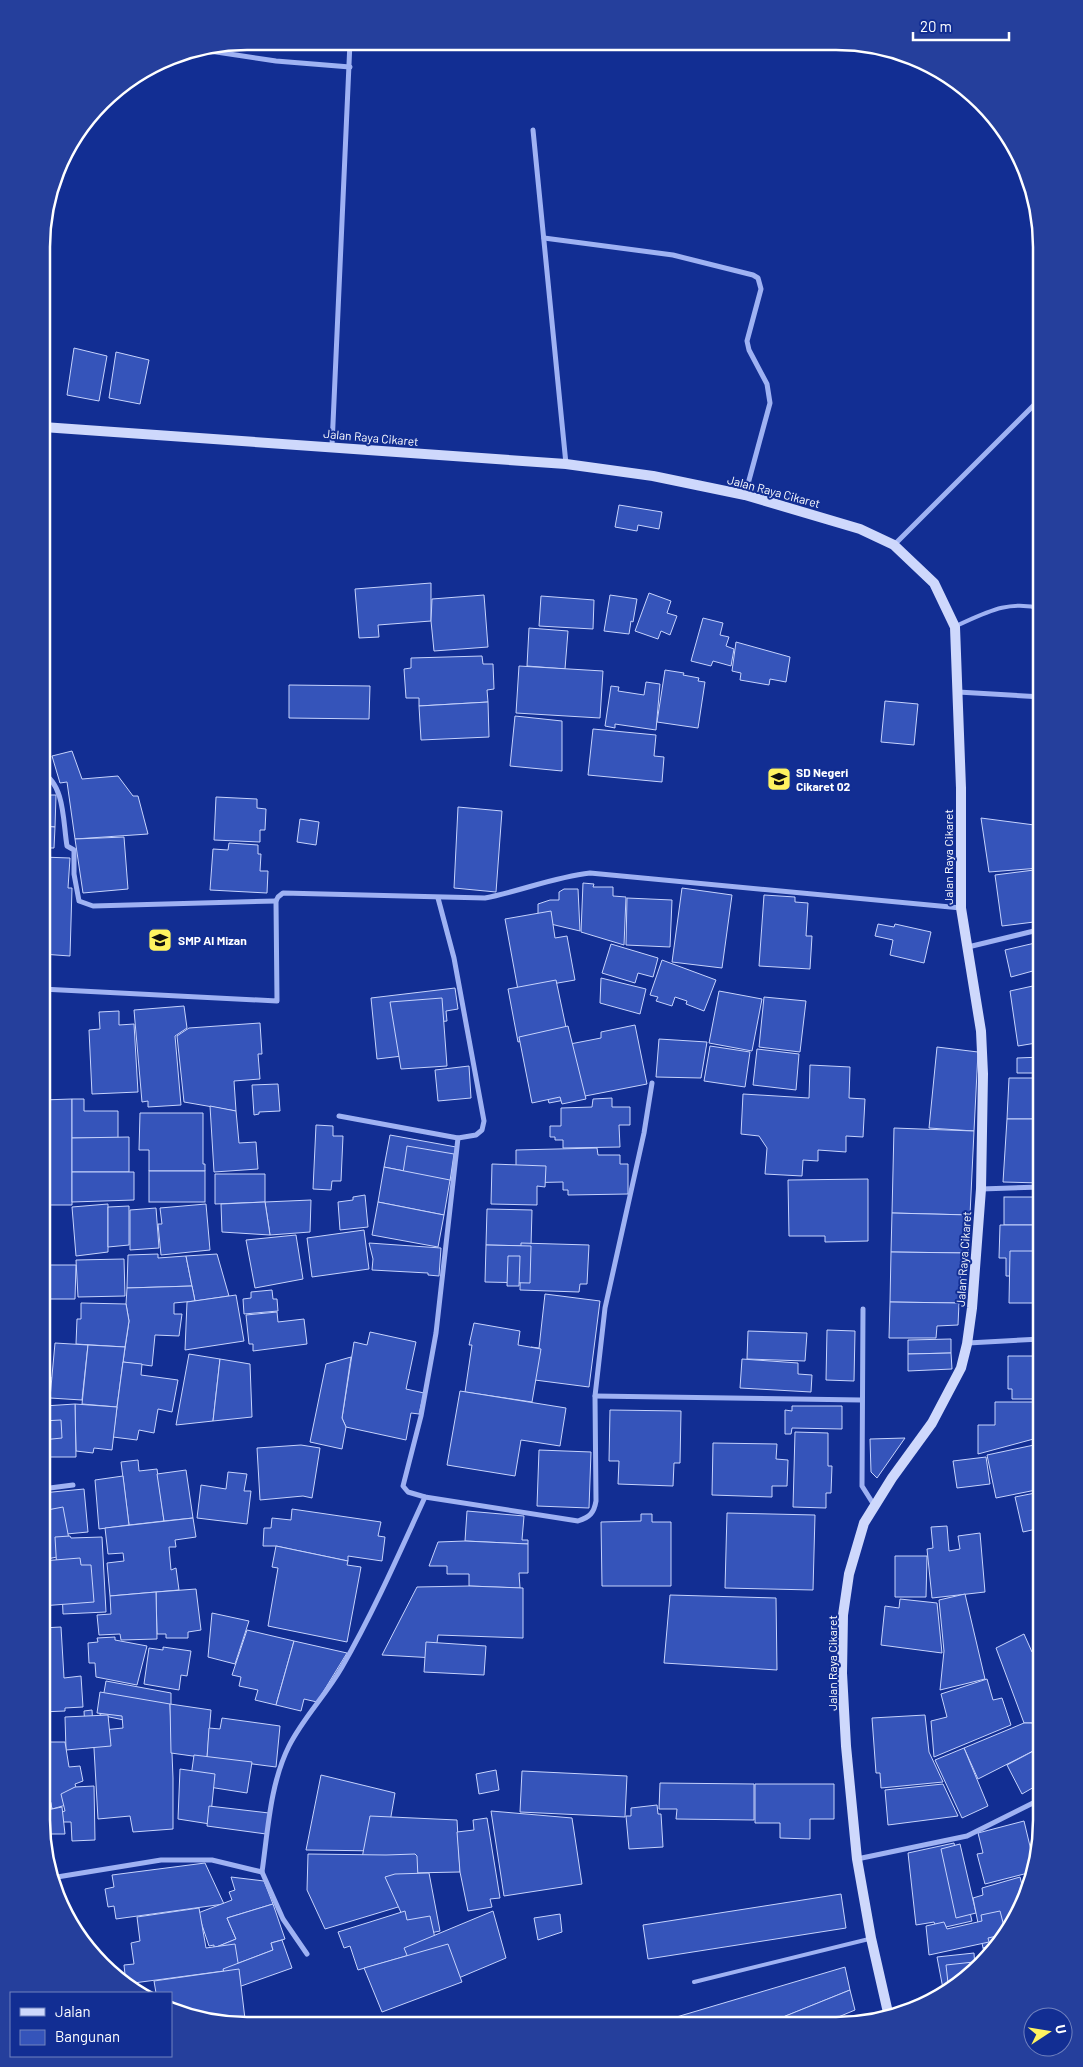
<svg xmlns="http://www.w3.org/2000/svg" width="1083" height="2067" viewBox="0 0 1083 2067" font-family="Barlow,sans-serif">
<rect width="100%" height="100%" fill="#122e93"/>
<!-- building -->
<g fill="#3554ba" stroke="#c6d3fd">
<polygon points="74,348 107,356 99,401 67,395"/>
<polygon points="116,352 149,360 140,404 109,398"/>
<polygon points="619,505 662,512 659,529 638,525 637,531 615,527"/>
<polygon points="1042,515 1042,542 1035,540"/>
<polygon points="431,583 431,621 378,625 379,637 359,638 355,589"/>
<polygon points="649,593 671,601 667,613 677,616 670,635 661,631 658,639 635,631"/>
<polygon points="484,595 488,647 434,651 431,621 432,599"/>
<polygon points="610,595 637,599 633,622 631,621 629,634 604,631"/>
<polygon points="541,596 594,600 593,629 539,626"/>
<polygon points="703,618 723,623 720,635 729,637 726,646 734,649 731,666 713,661 711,666 691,661"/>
<polygon points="529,628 568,631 565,669 527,666"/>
<polygon points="736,642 790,657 786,682 770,679 769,685 740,680 741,673 732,671"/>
<polygon points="482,656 483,664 493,664 494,689 487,690 488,702 419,706 419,698 406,698 404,669 411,668 411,658"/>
<polygon points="519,666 603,671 600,718 516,713"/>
<polygon points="665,670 684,673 683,675 699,678 698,681 705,682 698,728 657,722"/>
<polygon points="646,682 660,684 656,730 615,724 615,728 605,726 611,686 619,687 618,691 644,695"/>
<polygon points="289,685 370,686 369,719 289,718"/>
<polygon points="885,701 918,704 914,745 881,742"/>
<polygon points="488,702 489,737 421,740 419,706"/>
<polygon points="515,716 562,721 562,771 510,766"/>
<polygon points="593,729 656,735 654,756 664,757 662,782 588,775"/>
<polygon points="72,751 82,779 118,776 133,796 138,796 148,834 75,839 67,782 60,783 52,756"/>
<polygon points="42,795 56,795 55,827 42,826"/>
<polygon points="216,797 257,799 257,808 266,809 265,830 260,830 260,842 214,840"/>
<polygon points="458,807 502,811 496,892 454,888"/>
<polygon points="981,818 1042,826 1040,868 989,872"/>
<polygon points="300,819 319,822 316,845 297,842"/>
<polygon points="42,826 55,827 54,848 42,848"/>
<polygon points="124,837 128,889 83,893 75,839"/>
<polygon points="229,843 258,845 258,854 261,854 260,871 268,871 267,893 210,890 213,849 228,850"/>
<polygon points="42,857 70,858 68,888 72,888 70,956 42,954"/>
<polygon points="1042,869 1042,921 1002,926 995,875"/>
<polygon points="583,883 594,884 593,887 613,887 613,896 626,897 624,945 581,932"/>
<polygon points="682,888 732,895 722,968 672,962"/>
<polygon points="564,889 578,889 580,931 538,921 538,904 550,900 559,900 559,892"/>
<polygon points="764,895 795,897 795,902 808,903 806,936 812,936 810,969 759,966"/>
<polygon points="627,898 672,900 670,947 626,945"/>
<polygon points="551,911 555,938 567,936 575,980 518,990 505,919"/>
<polygon points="878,924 894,927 895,924 931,932 924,963 890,955 893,940 875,936"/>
<polygon points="1042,942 1042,973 1041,973 1035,943"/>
<polygon points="1035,943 1040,969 1011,977 1005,950"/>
<polygon points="611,944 658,958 653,977 638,973 635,983 602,973"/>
<polygon points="662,960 716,980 704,1011 686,1004 687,1001 675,997 672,1006 656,1001 658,997 650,995"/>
<polygon points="601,978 646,989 640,1014 600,1003"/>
<polygon points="556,980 567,1032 518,1042 508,989"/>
<polygon points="1042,984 1042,1042 1018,1046 1010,991"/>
<polygon points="455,988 458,1009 446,1011 447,1021 437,1022 438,1038 434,1038 436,1052 377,1059 371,998"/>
<polygon points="719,991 762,999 752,1051 709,1043"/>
<polygon points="764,997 806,1001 800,1052 759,1047"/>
<polygon points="442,998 447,1066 401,1069 390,1002"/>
<polygon points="184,1006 187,1028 175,1036 181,1105 148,1107 148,1101 142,1102 134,1010"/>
<polygon points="119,1011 119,1025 134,1024 138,1092 92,1094 89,1030 100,1029 99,1012"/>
<polygon points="260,1023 262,1054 258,1054 260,1079 234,1081 236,1111 184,1102 177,1036 189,1028"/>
<polygon points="635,1025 647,1084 549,1103 534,1051 601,1038 601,1032"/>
<polygon points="568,1026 586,1099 562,1104 560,1097 532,1103 519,1037"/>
<polygon points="659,1039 707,1042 701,1078 656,1077"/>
<polygon points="710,1046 750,1052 745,1087 704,1081"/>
<polygon points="937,1047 978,1052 974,1131 929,1128"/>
<polygon points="757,1049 799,1054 796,1090 753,1085"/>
<polygon points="1042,1057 1042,1073 1017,1073 1017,1058"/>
<polygon points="810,1065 850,1067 849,1098 865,1099 863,1137 846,1136 846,1152 818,1150 818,1161 803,1160 802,1176 765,1174 767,1148 759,1136 741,1134 743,1094 809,1098"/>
<polygon points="469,1066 471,1098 438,1101 435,1070"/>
<polygon points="1009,1078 1042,1078 1041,1119 1007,1119"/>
<polygon points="278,1084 280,1111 259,1112 259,1114 254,1115 252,1085"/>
<polygon points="612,1098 612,1107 630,1107 630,1125 619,1125 620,1147 563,1148 563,1140 555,1140 555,1137 550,1137 550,1126 561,1126 561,1108 592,1107 593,1099"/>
<polygon points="72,1099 72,1205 44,1205 42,1100"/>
<polygon points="72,1099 84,1099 84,1111 118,1111 118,1138 72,1138"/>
<polygon points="210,1106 236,1111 239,1143 256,1142 258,1169 214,1172"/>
<polygon points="140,1113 203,1113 203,1164 205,1164 205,1171 149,1171 149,1150 139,1150"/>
<polygon points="1007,1119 1041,1119 1041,1183 1003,1182"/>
<polygon points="316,1125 333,1126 333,1136 343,1136 341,1181 332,1181 331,1190 313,1189"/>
<polygon points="894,1128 974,1131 970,1215 892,1213"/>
<polygon points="390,1135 456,1147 450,1180 384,1167"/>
<polygon points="129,1137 129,1172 72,1172 72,1138"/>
<polygon points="407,1146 454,1154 450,1181 403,1173"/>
<polygon points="597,1148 598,1155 620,1155 620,1164 628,1164 628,1194 568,1195 568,1190 563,1190 563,1182 516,1183 516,1150"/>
<polygon points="492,1164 546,1166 545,1187 537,1186 537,1205 491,1204"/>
<polygon points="384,1167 450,1180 444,1215 378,1202"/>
<rect x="149" y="1171" width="56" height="31"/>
<polygon points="72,1172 134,1172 134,1200 72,1202"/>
<polygon points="215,1174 265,1174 265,1202 215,1204"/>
<rect x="42" y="1177" width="1" height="84"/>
<polygon points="868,1179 868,1241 825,1242 825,1236 789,1236 788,1180"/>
<polygon points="365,1195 368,1227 340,1230 338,1202 353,1200 353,1197"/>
<rect x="1004" y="1197" width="37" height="28"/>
<polygon points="311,1200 310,1232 270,1235 265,1202"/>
<polygon points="265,1202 270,1235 222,1232 221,1204"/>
<polygon points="378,1202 444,1215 438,1247 372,1235"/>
<polygon points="108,1204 108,1252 76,1256 72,1207"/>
<polygon points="206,1204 210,1250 161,1255 158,1224 162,1224 160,1208"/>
<polygon points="129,1206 129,1245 108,1247 108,1207"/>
<polygon points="156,1208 159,1248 130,1250 130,1210"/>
<polygon points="487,1209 532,1210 531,1246 486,1245"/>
<polygon points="892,1213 970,1215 968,1253 891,1252"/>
<polygon points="1000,1225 1041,1225 1041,1276 1006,1276 1006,1258 999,1258"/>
<polygon points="364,1230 369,1269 312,1277 307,1238"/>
<polygon points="296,1235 303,1279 255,1288 246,1240"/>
<polygon points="369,1243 441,1248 439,1276 428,1275 428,1273 372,1270 373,1259"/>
<polygon points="521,1243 589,1245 587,1284 580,1284 579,1292 520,1290"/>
<polygon points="486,1245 531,1246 530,1283 485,1282"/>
<polygon points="1010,1251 1041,1251 1041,1303 1009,1303"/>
<polygon points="891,1252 968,1253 967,1269 961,1269 959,1303 890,1302"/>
<polygon points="158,1254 158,1258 186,1256 192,1286 127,1288 128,1255"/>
<polygon points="217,1254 229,1296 195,1301 186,1256"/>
<polygon points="508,1256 520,1256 519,1286 507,1286"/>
<polygon points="124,1259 125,1296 78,1297 76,1260"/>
<polygon points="42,1265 76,1265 75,1299 42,1299"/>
<polygon points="192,1286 195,1301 174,1303 174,1314 182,1314 179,1336 155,1335 152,1366 123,1362 129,1321 126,1304 127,1288"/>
<polygon points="272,1290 273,1299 277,1299 278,1311 244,1314 243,1299 251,1298 251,1292"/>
<polygon points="545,1294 600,1301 589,1387 527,1379 531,1347 539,1348"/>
<polygon points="236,1295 244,1341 185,1350 187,1302"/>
<polygon points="890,1302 959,1303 958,1325 937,1326 936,1338 889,1338"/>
<polygon points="81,1303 126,1304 129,1321 125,1347 76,1344 77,1319 81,1319"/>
<polygon points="277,1312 278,1322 304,1319 307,1344 253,1351 253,1344 249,1344 246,1315"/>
<polygon points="474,1323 520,1331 518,1345 541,1349 532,1402 465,1392 472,1345 469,1345"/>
<polygon points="42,1327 44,1327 42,1376"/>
<polygon points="827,1330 855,1331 854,1381 826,1380"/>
<polygon points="748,1331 807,1333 805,1361 747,1359"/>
<polygon points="370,1332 416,1342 406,1389 424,1393 419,1414 411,1413 406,1440 346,1427 342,1418 354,1342 367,1345"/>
<polygon points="951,1339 951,1353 908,1354 908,1340"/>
<polygon points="55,1343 88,1345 82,1400 50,1398"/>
<polygon points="88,1345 125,1347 117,1407 82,1404"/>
<polygon points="951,1353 952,1369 908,1371 908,1354"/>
<polygon points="189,1354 220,1359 213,1421 176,1425"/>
<polygon points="1008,1356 1041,1356 1041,1399 1012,1399 1012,1389 1008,1389"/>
<polygon points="351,1357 342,1418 346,1427 342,1449 310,1442 326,1364"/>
<polygon points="220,1359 250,1364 252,1417 213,1421"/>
<polygon points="742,1359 798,1363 798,1374 812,1375 811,1392 740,1388"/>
<polygon points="123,1362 142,1364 141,1375 178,1380 172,1412 158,1409 154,1433 139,1430 137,1440 113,1437"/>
<polygon points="42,1376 51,1377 50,1390 42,1390"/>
<polygon points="460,1391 566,1408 560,1446 521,1440 515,1476 447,1465"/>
<polygon points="995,1402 1041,1402 1041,1437 978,1454 978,1425 995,1425"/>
<polygon points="75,1404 117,1407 112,1450 94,1448 93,1453 76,1451"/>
<polygon points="75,1404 76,1457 47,1457 44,1406"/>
<polygon points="792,1406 842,1406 842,1429 792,1428 791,1434 785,1434 785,1410 792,1411"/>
<polygon points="610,1410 681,1411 680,1463 674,1463 673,1486 618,1484 619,1461 609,1461"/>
<polygon points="61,1420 62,1438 42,1440 44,1468 42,1468 42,1421"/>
<polygon points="795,1432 828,1433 828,1466 832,1466 831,1493 826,1493 826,1508 793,1507"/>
<polygon points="905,1438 877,1478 871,1472 870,1439"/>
<polygon points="1041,1439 1041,1481 1034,1440"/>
<polygon points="713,1443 777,1444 776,1459 788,1460 787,1486 772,1486 772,1497 712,1495"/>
<polygon points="301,1445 320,1448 312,1498 303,1496 260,1500 257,1448"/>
<polygon points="1034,1445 1041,1489 996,1498 987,1455"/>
<polygon points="539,1450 591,1452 589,1508 537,1506"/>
<polygon points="986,1457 990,1484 957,1488 953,1461"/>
<polygon points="138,1460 139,1471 157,1469 164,1521 129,1525 121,1462"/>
<polygon points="186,1470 193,1518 164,1521 157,1474"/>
<polygon points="228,1472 247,1474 244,1491 251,1491 247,1524 197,1518 201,1485 226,1489"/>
<polygon points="123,1476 129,1525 99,1529 95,1480"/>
<polygon points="84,1489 88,1532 45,1536 42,1493"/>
<polygon points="1040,1492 1041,1528 1023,1532 1015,1497"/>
<polygon points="63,1507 71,1550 61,1552 62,1556 42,1560 42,1511"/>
<polygon points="292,1509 381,1522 378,1536 385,1537 382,1561 348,1556 348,1561 276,1546 263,1546 264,1528 271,1528 272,1518 291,1520"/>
<polygon points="467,1511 524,1516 522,1540 528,1540 528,1544 465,1541"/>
<polygon points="727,1513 815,1515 813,1590 725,1588"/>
<polygon points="641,1514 652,1514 652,1522 671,1522 671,1586 602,1586 601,1522 641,1521"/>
<polygon points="193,1518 196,1537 175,1540 176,1547 169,1547 171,1570 176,1568 179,1590 110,1596 107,1563 124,1561 123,1553 108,1554 105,1528"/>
<polygon points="947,1526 949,1551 960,1549 958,1536 980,1533 985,1592 932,1598 927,1549 933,1548 931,1527"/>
<polygon points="70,1536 71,1538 102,1537 106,1612 63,1614 62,1589 58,1589 55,1537"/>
<polygon points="465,1541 528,1544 528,1573 519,1573 520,1588 469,1586 469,1574 447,1574 447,1566 429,1566 438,1542"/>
<polygon points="276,1546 348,1561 347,1565 361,1567 347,1642 268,1626 278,1568 272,1567"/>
<polygon points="895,1556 927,1556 926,1597 895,1597"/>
<polygon points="80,1558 81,1565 91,1565 94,1602 41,1606 42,1561"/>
<polygon points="469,1586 523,1588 523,1638 438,1635 435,1658 382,1655 417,1587"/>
<polygon points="196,1589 201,1630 188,1632 188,1638 166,1638 166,1634 157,1634 156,1592"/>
<polygon points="156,1592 157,1639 121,1640 120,1634 99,1635 97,1615 111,1614 110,1596"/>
<polygon points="965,1594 985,1679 940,1690 944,1651 939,1600"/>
<polygon points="670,1595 776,1598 777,1670 664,1663"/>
<polygon points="900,1599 937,1603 942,1653 881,1645 885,1606 899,1608"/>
<polygon points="212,1613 249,1621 235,1664 208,1657"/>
<polygon points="61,1627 64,1678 81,1676 83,1707 65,1708 65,1711 41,1712 41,1628"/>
<polygon points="247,1630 294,1641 276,1705 255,1700 258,1690 239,1686 241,1677 232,1675"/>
<polygon points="1024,1634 1032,1652 1040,1649 1041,1653 1041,1717 1032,1723 1024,1723 996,1648"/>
<polygon points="115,1637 115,1640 147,1646 137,1685 96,1677 95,1663 89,1663 88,1643 98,1642 97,1638"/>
<polygon points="294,1641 347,1653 317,1702 304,1699 301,1711 276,1705"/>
<polygon points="426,1642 486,1646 484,1675 424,1672"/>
<polygon points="163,1647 191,1651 187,1676 181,1675 179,1690 144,1684 149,1648 163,1650"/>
<polygon points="987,1679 993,1700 1002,1698 1011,1725 934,1757 931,1721 947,1717 941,1694"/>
<polygon points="106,1681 171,1693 171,1730 100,1715"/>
<polygon points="100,1692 170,1704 173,1778 173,1829 133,1832 130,1816 98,1819 93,1731 123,1728 122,1716 97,1713"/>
<polygon points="170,1704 211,1710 207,1758 171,1753"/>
<polygon points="92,1710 94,1747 86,1748 84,1711"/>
<polygon points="108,1715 111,1746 66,1750 65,1717"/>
<polygon points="925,1715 929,1752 943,1782 881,1788 880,1773 876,1773 872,1718"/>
<polygon points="1041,1717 1041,1741 1032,1723"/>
<polygon points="222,1718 280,1726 276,1767 207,1758 209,1728 220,1729"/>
<polygon points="41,1720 44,1720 46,1742 46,1753 41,1755"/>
<polygon points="1024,1723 1032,1723 1041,1741 1041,1747 978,1779 964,1748"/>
<polygon points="46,1742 65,1742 69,1767 80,1766 83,1781 75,1784 80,1801 52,1809 49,1794 41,1796 41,1755 46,1753"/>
<polygon points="1041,1747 1041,1783 1022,1794 1007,1765"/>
<polygon points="964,1748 988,1806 962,1818 935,1760"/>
<polygon points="194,1755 252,1762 247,1793 190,1784"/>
<polygon points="180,1769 215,1774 210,1824 178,1819"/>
<polygon points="496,1770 499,1790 479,1794 476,1774"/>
<polygon points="522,1771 627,1776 625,1817 520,1812"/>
<polygon points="321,1775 395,1793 385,1851 306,1850"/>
<polygon points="660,1783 754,1784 754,1820 676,1819 677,1809 659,1809"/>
<polygon points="755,1784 834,1784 834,1819 810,1819 810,1839 780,1838 780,1823 755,1823"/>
<polygon points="943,1784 958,1816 888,1825 885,1790"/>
<polygon points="94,1786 95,1840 72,1841 71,1822 59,1822 58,1813 65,1811 61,1794 75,1787"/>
<polygon points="49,1794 52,1809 42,1811 41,1821 41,1796"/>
<polygon points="1041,1803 1041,1835 1032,1805"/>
<polygon points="657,1805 658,1814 661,1814 663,1847 629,1849 626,1816 631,1816 631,1808"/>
<polygon points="209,1806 269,1813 266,1834 207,1826"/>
<polygon points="62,1807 65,1834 43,1834 42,1811"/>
<polygon points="491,1811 572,1818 582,1884 504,1896"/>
<polygon points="370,1816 457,1820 460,1872 359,1874"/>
<polygon points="487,1818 500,1898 490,1899 492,1907 468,1911 460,1872 457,1832 474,1830 473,1820"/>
<polygon points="1024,1821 1034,1863 1032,1872 985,1884 977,1854 983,1853 978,1833"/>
<polygon points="954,1843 972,1921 937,1929 934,1922 916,1925 908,1853"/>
<polygon points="960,1844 976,1913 956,1918 941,1849"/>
<polygon points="308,1854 386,1855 415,1854 417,1856 418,1878 430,1899 398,1907 325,1929 307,1890"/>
<polygon points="205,1863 224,1904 116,1919 114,1906 108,1907 105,1889 114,1887 112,1875"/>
<polygon points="429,1873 440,1931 406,1938 403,1917 385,1877 395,1874"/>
<polygon points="231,1877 264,1881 273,1904 227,1918 236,1939 214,1948 214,1945 209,1946 198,1913 232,1900 229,1892 235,1890"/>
<polygon points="1020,1877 1026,1900 1001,1943 983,1948 973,1898 983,1895 982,1888"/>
<polygon points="841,1894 846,1928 648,1959 643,1925"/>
<polygon points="273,1904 285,1939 271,1943 273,1950 223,1969 214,1948 236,1939 227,1918"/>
<polygon points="199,1908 206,1948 235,1944 239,1969 126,1984 124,1965 134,1964 131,1943 140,1941 137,1917"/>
<polygon points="405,1911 407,1920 430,1916 437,1947 358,1970 350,1946 344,1948 338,1932"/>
<polygon points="493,1911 506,1958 423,1993 404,1948"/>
<polygon points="1000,1911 1006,1934 988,1938 989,1942 929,1955 926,1926 944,1922 947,1929 982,1921 981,1915"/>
<polygon points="560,1914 562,1932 538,1940 534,1918"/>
<polygon points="282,1940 292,1968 230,1990 223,1969 273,1950 271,1943"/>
<polygon points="1001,1943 999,1946 986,1958 983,1948"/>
<polygon points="448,1944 462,1982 382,2012 364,1968"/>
<polygon points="974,1953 975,1968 951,1991 944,1994 937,1957"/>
<polygon points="983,1961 951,1991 949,1992 946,1965"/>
<polygon points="845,1967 850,1990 761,2026 664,2025 663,2021"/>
<polygon points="239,1969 245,2019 215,2023 171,2011 171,1993 156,1993 154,1981"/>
<polygon points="850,1990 855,2010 817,2026 780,2026 778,2019"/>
<polygon points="273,2019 275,2024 248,2024"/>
</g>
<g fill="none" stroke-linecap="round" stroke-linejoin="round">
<!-- lane -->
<g stroke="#9fb2f3" stroke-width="4">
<path d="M956,626C985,613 1009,599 1042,609"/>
<polyline points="694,1982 869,1939"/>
</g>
<!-- street -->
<g stroke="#9fb2f3" stroke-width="5">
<polyline points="203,50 276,61 350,67"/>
<polyline points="533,130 566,464"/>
<polyline points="544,238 673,255 753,275 758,278 761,289 747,341 749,350 767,384 770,403 745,495"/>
<polyline points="332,446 350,42"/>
<polyline points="894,545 1042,397"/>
<polyline points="958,692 1042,697"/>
<path d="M42,773C65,784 63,823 67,846L74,850V874L79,901L93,906L276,901"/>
<polyline points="968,947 1042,929"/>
<path d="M42,989L277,1001L276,901L278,897L283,893L485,898C521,891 554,877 590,873L961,908"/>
<polyline points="339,1116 458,1138 476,1135 482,1130 484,1121 454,958 438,898"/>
<path d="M458,1138L436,1333L421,1416L403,1486L408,1492L425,1497L578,1521C590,1517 594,1513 596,1501L595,1396L605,1308L644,1133L652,1083"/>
<polyline points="981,1189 1041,1187"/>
<polyline points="863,1309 862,1486 874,1505"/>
<polyline points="968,1343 1041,1339"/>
<polyline points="595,1396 861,1400"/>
<polyline points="42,1489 73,1485"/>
<polyline points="857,1859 967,1836 1041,1799"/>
<polyline points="262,1872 283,1919 307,1954"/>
<path d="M51,1878L161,1860H212L262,1872C268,1830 270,1784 289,1746C303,1718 326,1695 342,1667C373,1613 399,1554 425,1497"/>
</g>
<!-- secondary -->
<polyline stroke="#ced8fc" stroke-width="10" points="43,427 566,464 653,476 745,495 860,529 894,545 934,583 955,627 961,788 961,908 981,1031 983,1074 981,1189 972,1308 967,1344 961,1368 932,1423 892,1478 864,1523 849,1574 843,1615 842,1673 846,1746 857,1859 871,1938 889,2017"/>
</g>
<!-- icons -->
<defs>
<g id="school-square" transform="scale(1.25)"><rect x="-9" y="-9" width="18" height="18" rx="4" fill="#fff360" stroke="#122e93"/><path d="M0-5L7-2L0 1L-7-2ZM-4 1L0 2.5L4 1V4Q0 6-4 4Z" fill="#111"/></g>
</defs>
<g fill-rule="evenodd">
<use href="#school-square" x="779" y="779"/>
<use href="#school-square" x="160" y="940"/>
</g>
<g text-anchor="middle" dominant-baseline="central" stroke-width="4" stroke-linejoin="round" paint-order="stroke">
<!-- street labels -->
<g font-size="12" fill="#fff" stroke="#122e93">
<text transform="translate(371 437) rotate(5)">Jalan Raya Cikaret</text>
<text transform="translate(774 491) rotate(15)">Jalan Raya Cikaret</text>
<text transform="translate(948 857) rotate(-90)">Jalan Raya Cikaret</text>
<text transform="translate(963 1259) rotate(-86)">Jalan Raya Cikaret</text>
<text transform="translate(832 1663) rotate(-90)">Jalan Raya Cikaret</text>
</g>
<!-- poi labels -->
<g font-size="12" font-weight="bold" fill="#fff" stroke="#122e93" text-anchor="start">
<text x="796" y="772">SD Negeri<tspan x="796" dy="14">Cikaret 02</tspan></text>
<text x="178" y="940">SMP Al Mizan</text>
</g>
</g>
<!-- crop -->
<path d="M0 0H1083V2067H0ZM247 50H836A197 197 0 0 1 1033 247V1820A197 197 0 0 1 836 2017H247A197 197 0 0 1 50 1820V247A197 197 0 0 1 247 50Z" fill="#253f9c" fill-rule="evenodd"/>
<path fill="none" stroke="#fff" stroke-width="2.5" d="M247 50H836A197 197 0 0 1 1033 247V1820A197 197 0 0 1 836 2017H247A197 197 0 0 1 50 1820V247A197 197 0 0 1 247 50Z"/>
<!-- legend -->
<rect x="10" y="1992" width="162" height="65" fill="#122e93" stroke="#7182be"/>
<rect x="20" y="2008" width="25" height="8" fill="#ced8fc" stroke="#7182be"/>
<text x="55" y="2017" font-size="15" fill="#ffffff">Jalan</text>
<rect x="20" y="2030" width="25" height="15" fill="#3554ba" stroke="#7182be"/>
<text x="55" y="2042" font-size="15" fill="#ffffff">Bangunan</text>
<!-- north arrow -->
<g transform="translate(1048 2032) rotate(78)"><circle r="24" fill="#122e93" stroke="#7182be"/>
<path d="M0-4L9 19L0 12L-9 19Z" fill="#fff360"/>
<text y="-8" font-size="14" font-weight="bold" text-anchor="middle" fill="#ffffff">U</text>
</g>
<!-- scale -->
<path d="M913 32v8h96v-8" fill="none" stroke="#ffffff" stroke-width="2.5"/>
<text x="920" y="32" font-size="15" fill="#ffffff" stroke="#122e93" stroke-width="4" paint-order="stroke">20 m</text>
</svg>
